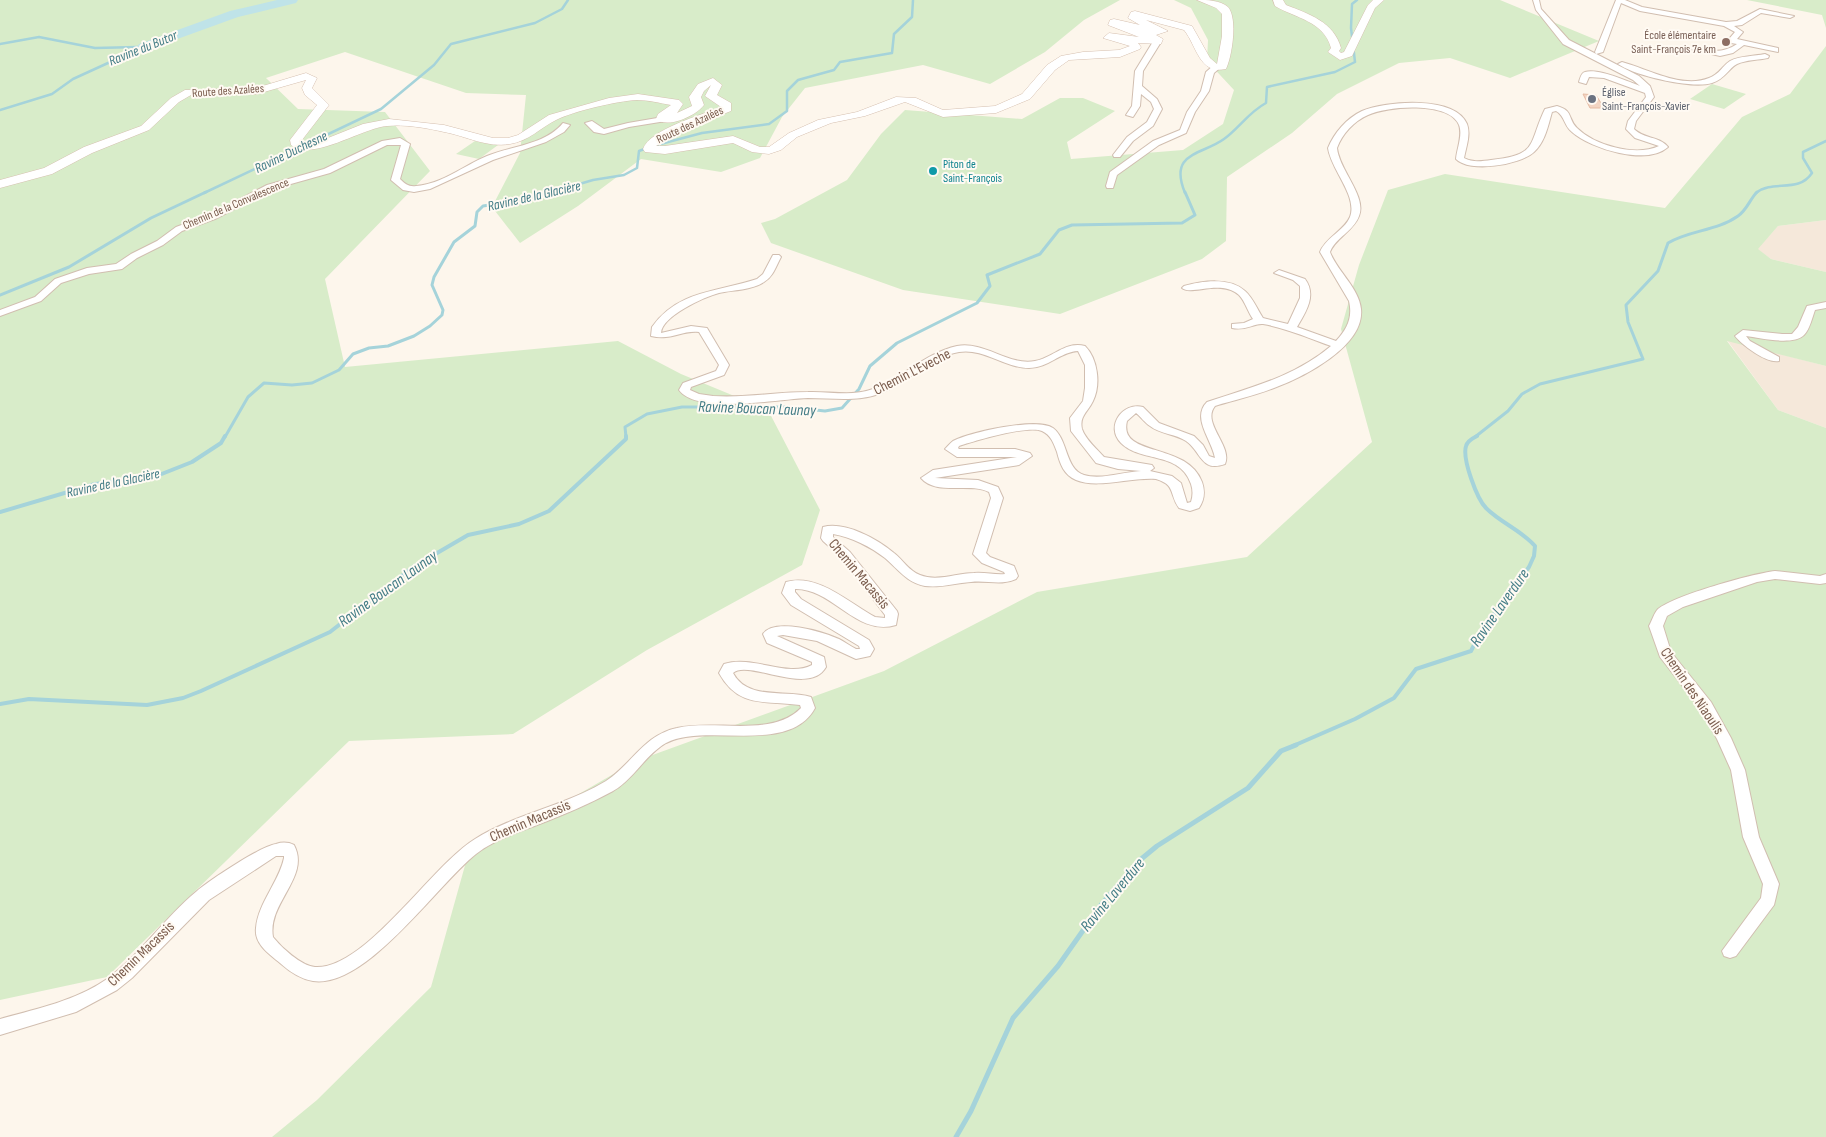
<svg xmlns="http://www.w3.org/2000/svg" width="1826" height="1137" viewBox="0 0 1826 1137" font-family="'Sofia Sans Condensed',sans-serif">
<rect width="100%" height="100%" fill="#fdf6ec"/>
<!-- residential -->
<g fill="#f5e8da">
<polygon points="1826,220 1826,272 1771,259 1757,249 1778,226"/>
<polygon points="1727,340 1826,366 1826,428 1778,410"/>
</g>
<!-- green -->
<g fill="#d8ecc9">
<polygon points="0,0 1120,0 1084,20 1045,52 990,84 923,65 805,88 782,117 760,158 721,172 641,159 578,206 520,243 492,207 520,153 526,95 466,93 345,52 266,78 298,109 385,112 430,171 325,279 345,367 618,341 681,374 768,410 820,510 802,565 647,650 513,734 349,741 107,977 0,1000"/>
<polygon points="1174,0 1500,0 1599,41 1510,78 1450,58 1399,63 1337,94 1292,133 1227,177 1226,241 1202,259 1060,314 903,290 771,243 761,223 775,219 847,180 881,134 905,110 1022,119 1060,98 1083,98 1115,111 1067,142 1071,159 1183,150 1223,124 1234,90 1207,61 1208,40 1191,8"/>
<polygon points="1747,0 1826,0 1826,28 1822,15"/>
<polygon points="1826,46 1826,220 1778,226 1758,249 1771,259 1826,272 1826,366 1727,341 1778,410 1826,428 1826,1137 272,1137 317,1100 431,987 471,844 553,809 636,761 884,671 1037,592 1247,557 1372,442 1341,329 1359,265 1388,190 1445,174 1665,208 1742,117 1790,94"/>
<polygon points="1712,84 1746,94 1724,109 1690,99"/>
<polygon points="475,141 498,145 479,159 456,154"/>
</g>
<g fill="none" stroke-linecap="round" stroke-linejoin="round">
<!-- stream-far3 -->
<g stroke="#a5d3da" stroke-width="2.5">
<polyline points="0,44 39,37 95,48 138,47"/>
<polyline points="0,110 52,94 73,79 143,47"/>
<polyline points="653,146 702,133 769,124 787,111 787,91 798,80 834,70 840,62 892,53 894,34 912,17 913,0"/>
<polyline points="204,193 381,109 434,65 451,44 535,23 562,9 568,0"/>
<polyline points="549,193 593,180 624,175 637,168 639,151 647,148"/>
<path d="M1185,193C1168,152 1202,155 1224,139C1239,128 1249,112 1266,103L1267,87L1335,72L1355,62L1351,28L1352,4L1357,0"/>
<path d="M1756,193C1773,179 1798,194 1812,173L1803,158V152L1826,141"/>
</g>
<!-- stream-far2 -->
<g stroke="#a5d3da" stroke-width="3">
<polyline points="0,295 69,267 151,218 206,192"/>
<polyline points="225,437 248,397 264,383 292,385 312,383 339,370 353,354 369,348 388,346 414,336 430,326 442,315 443,310 432,285 434,277 454,242 475,226 477,212 483,206 528,199 553,192"/>
<polyline points="626,437 625,427 647,414 682,407 787,407 825,411 842,408 859,389 870,366 897,343 977,303 990,286 987,275 1040,254 1059,230 1072,225 1182,223 1195,215 1185,192"/>
<path d="M1475,437L1508,411L1522,394L1540,384L1643,359L1628,322L1626,305L1658,271L1668,243C1690,230 1717,231 1738,216C1747,210 1750,199 1757,192"/>
</g>
<!-- stream-far1 -->
<g stroke="#a5d3da" stroke-width="4">
<polyline points="0,512 95,484 154,477 192,462 221,443 225,436"/>
<polyline points="0,704 29,699 147,705 183,698 201,691 330,632 413,567 468,535 519,524 549,511 626,439 626,436"/>
<path d="M1293,746L1355,719L1394,698L1416,669L1471,651L1480,633L1529,567L1534,556L1535,546C1521,530 1501,523 1486,508C1477,499 1462,459 1466,446C1467,442 1473,438 1477,436"/>
</g>
<!-- stream -->
<polyline stroke="#a5d3da" stroke-width="5" points="956,1137 971,1111 1013,1018 1058,966 1101,905 1140,860 1157,846 1248,788 1281,751 1296,745"/>
<!-- river -->
<polygon fill="#bfe3e8" fill-rule="evenodd" points="277,0 298,0 296,3 238,17 147,50 139,50 137,47 139,44 230,11"/>
</g>
<!-- building -->
<polygon fill="#f3d5c3" stroke="#e6bba3" points="1583,94 1596,95 1604,108 1590,108"/>
<g fill="none" stroke-linecap="round" stroke-linejoin="round">
<!-- street casing -->
<g stroke="#d1beb0" stroke-width="2">
<g id="street">
<path d="M1533,0H1539L1541,9L1569,40L1639,76L1650,86L1654,97L1636,121L1634,129C1644,139 1659,136 1668,147C1647,166 1591,149 1572,132C1564,126 1565,116 1556,111L1552,112C1548,126 1545,142 1534,152C1520,165 1469,173 1456,159C1457,148 1463,135 1459,125C1449,101 1387,106 1368,115C1354,121 1342,134 1337,148C1339,170 1367,196 1359,216C1353,232 1336,237 1330,252C1337,271 1359,288 1361,309C1365,346 1304,377 1274,388C1254,396 1234,400 1215,406C1201,423 1233,446 1225,464C1201,473 1201,451 1186,441C1176,434 1160,434 1150,426C1145,423 1141,417 1136,413L1127,421C1118,458 1187,441 1202,482C1205,491 1205,499 1199,508L1190,511L1179,508C1169,494 1176,485 1156,479C1132,477 1097,489 1076,480C1064,475 1060,464 1057,452C1054,444 1051,435 1042,431C1028,425 975,441 959,446L958,448L959,449H1015L1030,453L1032,456L1019,465L935,478L978,480L998,487L1003,498L986,553L990,557L1014,566L1018,576L1016,579C1001,586 987,580 971,582C956,583 941,588 925,586C906,582 899,570 885,558C871,547 851,537 833,534V537L850,552L897,611L898,614L896,625C856,637 833,588 795,589V592L801,599L869,640L874,649L870,656L856,659L817,641L783,635L777,636L824,657L826,667C809,697 748,659 733,673C748,701 785,689 811,697L815,708C789,756 705,722 666,743C645,755 634,779 613,791C589,804 563,815 537,825C516,833 494,840 476,854C437,885 366,989 313,981C300,979 289,971 280,963C269,954 254,944 256,928C258,903 279,882 284,858V856H276L209,900L132,978L117,990L76,1012L0,1035V1019C36,1009 75,1001 107,979C141,954 165,917 197,891C210,880 261,846 276,844C282,842 288,842 294,845C311,877 267,903 273,937C281,947 301,966 315,967C365,970 431,866 475,839C515,814 565,806 606,781C632,764 644,735 677,728C714,719 772,738 801,708L800,705C765,700 739,709 719,673L724,664C754,655 787,678 812,665V662L767,643L763,634C774,617 824,632 839,639C845,642 850,646 856,649H860L859,646L791,605L782,593L786,582C818,573 849,603 875,617L885,618V615L842,558L823,541L821,538L823,527C845,521 877,539 894,553C903,560 909,571 920,575C937,582 957,573 974,573C985,572 995,575 1005,574L1004,572L982,563L973,554L991,498L989,492C970,482 936,496 921,478L933,470L1017,457H957L945,449C948,446 950,443 953,441C971,432 1037,417 1053,428C1068,439 1065,469 1084,475C1101,480 1123,472 1141,471L1118,469L1096,463L1071,431L1070,418L1083,401L1085,388V365L1078,351C1060,352 1048,368 1029,368C1005,368 984,348 959,352C929,357 907,384 879,394C856,402 832,398 808,398C778,399 697,415 679,390L683,383L716,371L719,365L699,332C682,330 671,341 651,336L652,327C678,290 718,292 757,279L763,274L773,255H779L781,257C776,266 773,277 764,282C752,290 733,290 719,293C704,297 662,316 661,333L691,326L707,328L729,365L724,375L691,387L690,390L699,394L713,396C745,398 776,392 808,392C829,391 852,397 873,389C903,378 925,353 957,346C985,341 1008,366 1035,361C1053,358 1065,341 1085,346C1098,359 1101,385 1093,401C1088,412 1079,416 1082,429C1085,439 1098,450 1104,457L1152,465L1154,468L1150,471L1172,476L1181,483L1187,503L1191,502C1193,496 1193,490 1191,484C1180,451 1141,463 1121,443C1105,427 1122,402 1143,407L1159,423L1194,436L1203,445L1209,456L1215,458C1212,440 1191,418 1207,402C1252,387 1294,377 1331,346C1309,338 1286,328 1263,324C1254,323 1246,331 1232,328V324L1244,323L1253,319C1248,312 1245,301 1239,295C1221,279 1191,296 1182,288L1184,286C1202,281 1230,277 1245,291C1253,298 1257,309 1263,318L1288,324L1300,298V286L1293,280L1274,273L1279,270L1305,279C1317,295 1306,312 1297,327L1336,341C1347,329 1353,318 1349,301L1320,252C1326,237 1344,231 1350,217C1358,196 1331,170 1328,148C1334,133 1347,118 1362,111C1385,101 1455,95 1467,124C1471,135 1466,147 1464,158C1473,163 1482,161 1491,160C1539,155 1528,144 1545,109L1557,106C1574,111 1567,118 1577,128C1594,145 1635,157 1659,146L1635,138L1626,129L1628,121L1646,97L1645,93L1604,78L1589,77L1586,84L1579,82C1580,79 1581,73 1585,72C1598,68 1627,81 1640,86L1633,80L1563,44L1536,10Z"/>
<path d="M1616,0H1625L1642,7L1726,22L1737,21L1760,9L1794,16L1790,18L1761,13L1742,25L1734,26L1743,32L1737,39L1778,48V52L1744,45L1733,53L1720,56L1690,49L1694,47C1710,51 1722,54 1737,44L1731,43L1729,39L1735,32L1724,26L1640,11L1621,3L1603,52L1596,54L1595,52Z"/>
<polygon points="1154,40 1161,42 1143,71 1142,86 1157,99 1162,109 1153,126 1133,141 1120,157 1114,157 1113,155 1127,137 1147,122 1154,109 1151,102 1141,94 1140,106 1133,117 1126,115 1132,106 1135,71"/>
<path d="M1765,54L1769,56L1768,58C1758,60 1746,60 1737,64C1729,68 1725,79 1712,83C1692,89 1635,76 1618,64L1622,62C1648,69 1682,89 1709,78C1720,74 1722,66 1730,61C1739,56 1755,56 1765,54Z"/>
<polygon points="1214,65 1221,67 1214,73 1209,91 1195,112 1186,133 1159,145 1117,175 1113,188 1107,188 1106,186 1110,172 1153,141 1180,130 1187,112 1201,91 1206,72"/>
<polygon points="663,117 667,119 666,121 629,127 604,134 594,132 585,123 592,121 604,129 628,123"/>
<path d="M563,123L570,125L564,132L546,142L493,160L430,189L414,192L403,190L391,180L401,145H387L330,173L273,189L215,219L182,231L163,245L137,258L122,269L89,274L61,283L41,301L0,316V310L35,297L55,279L87,268L116,264L131,254L157,241L176,227L209,215L267,185L324,169L382,141L400,138L410,144L400,179C405,184 409,187 416,186C442,184 463,166 487,156C511,146 545,145 563,123Z"/>
<path d="M1826,302V308L1815,310C1812,318 1810,329 1804,335C1793,346 1760,338 1746,336L1750,341L1779,357V361C1767,364 1742,345 1735,336L1743,330L1782,334H1792L1798,327L1807,306Z"/>
<path d="M1775,571L1820,576L1826,574V583L1820,584L1775,579L1757,582L1683,607L1667,616L1663,626L1671,652L1711,702L1731,738L1745,770L1759,837L1779,884L1774,905L1736,956L1730,958L1724,956L1722,951L1761,898L1763,884L1743,837L1731,770L1717,739L1701,710L1660,657L1649,626C1652,621 1654,613 1658,609C1676,595 1751,574 1775,571Z"/>
</g>
</g>
<!-- secondary casing -->
<g stroke="#d6c0b0" stroke-width="1">
<g id="secondary">
<path d="M1197,0C1207,0 1220,0 1228,7C1238,18 1232,57 1226,69C1199,75 1197,46 1184,30L1146,20L1168,31L1156,35L1163,39L1161,44L1138,43L1141,47L1140,49L1120,57L1069,60L1055,70L1030,99L996,113L943,117L905,102L865,116L831,123L797,137L781,150L769,154L752,152L733,143L665,154L645,152L643,149C650,129 702,115 721,107L705,96L711,85L704,91L701,97L704,105C696,116 667,129 656,119L658,114L671,105C660,103 648,100 637,100C617,101 574,111 556,120C540,128 529,141 510,144C487,148 466,136 444,132C427,128 404,124 387,126C362,128 312,162 291,145L290,140L317,105L305,95L302,88L306,80L257,94L191,95L179,102L149,130L92,153L52,174L0,188V180L44,168L84,147L141,126L171,98L185,90L256,88L306,73L317,78L312,88L329,105L302,140L303,143L318,142L363,124L389,119L444,125L493,138H508L518,135L549,115L609,98L638,94L679,100L683,104L677,113L692,106L689,97L698,84L713,78L722,85L717,95L731,103V111L682,130L656,146H665L733,136L760,147H769L789,133L818,120L857,112L896,97L916,98L943,110L995,106L1022,94L1047,65L1061,56L1083,52L1119,50L1130,46L1103,38L1109,33L1139,37L1108,25L1110,20L1114,19L1140,25L1128,18L1131,12L1135,11L1192,26L1210,58L1217,64L1222,36V14L1216,8Z"/>
<path d="M1273,0H1283L1286,5C1309,14 1334,22 1341,48L1339,51L1341,53L1344,52L1368,5L1373,0H1384L1375,8L1352,56L1340,60L1328,52L1331,48C1324,21 1295,18 1275,6Z"/>
</g>
</g>
<!-- street -->
<use href="#street" fill="#fff" fill-rule="evenodd"/>
<!-- secondary -->
<use href="#secondary" fill="#fff" fill-rule="evenodd"/>
</g>
<!-- markers -->
<circle fill="#8d6e63" stroke="#fffaf3" stroke-width="2" cx="1726" cy="42" r="5"/>
<circle fill="#6b7280" stroke="#fffaf3" stroke-width="2" cx="1592" cy="99" r="5"/>
<circle fill="#0f9aa8" stroke="#fffaf3" stroke-width="2" cx="933" cy="171" r="5"/>
<g text-anchor="middle" dominant-baseline="central" stroke-width="4" stroke-linejoin="round" paint-order="stroke">
<!-- far-education labels -->
<g font-size="12" fill="#785e54" stroke="#fffaf3" text-anchor="end">
<text x="1716" y="35">École élémentaire<tspan x="1716" dy="14">Saint-François 7e km</tspan></text>
</g>
<!-- far-street labels -->
<g font-size="12" fill="#7a5c4d" stroke="#fffaf3">
<text transform="translate(228 91) rotate(-4)">Route des Azalées</text>
<text transform="translate(690 125) rotate(-25)">Route des Azalées</text>
<text transform="translate(236 204) rotate(-23)">Chemin de la Convalescence</text>
</g>
<!-- far-worship labels -->
<g font-size="12" fill="#5b616d" stroke="#fffaf3" text-anchor="start">
<text x="1602" y="92">Église<tspan x="1602" dy="14">Saint-François-Xavier</tspan></text>
</g>
<!-- far-culture labels -->
<g font-size="12" fill="#0d838f" stroke="#fffaf3" text-anchor="start">
<text x="943" y="164">Piton de<tspan x="943" dy="14">Saint-François</tspan></text>
</g>
<!-- far-water labels -->
<g font-size="14" font-style="italic" fill="#437c86" stroke="#fffaf3">
<text transform="translate(143 48) rotate(-22)">Ravine du Butor</text>
<text transform="translate(291 152) rotate(-26)">Ravine Duchesne</text>
<text transform="translate(534 196) rotate(-13)">Ravine de la Glacière</text>
<text transform="translate(113 483) rotate(-12)">Ravine de la Glacière</text>
</g>
<!-- street labels -->
<g font-size="15" fill="#7a5c4d" stroke="#fffaf3">
<text transform="translate(912 372) rotate(-27)">Chemin L'Eveche</text>
<text transform="translate(859 574) rotate(50)">Chemin Macassis</text>
<text transform="translate(1692 691) rotate(56)">Chemin des Niaoulis</text>
<text transform="translate(530 821) rotate(-23)">Chemin Macassis</text>
<text transform="translate(141 954) rotate(-44)">Chemin Macassis</text>
</g>
<!-- water labels -->
<g font-size="16" font-style="italic" fill="#437c86" stroke="#fffaf3">
<text transform="translate(757 409) rotate(2)">Ravine Boucan Launay</text>
<text transform="translate(388 589) rotate(-36)">Ravine Boucan Launay</text>
<text transform="translate(1500 608) rotate(-55)">Ravine Laverdure</text>
<text transform="translate(1113 895) rotate(-50)">Ravine Laverdure</text>
</g>
</g>
</svg>
